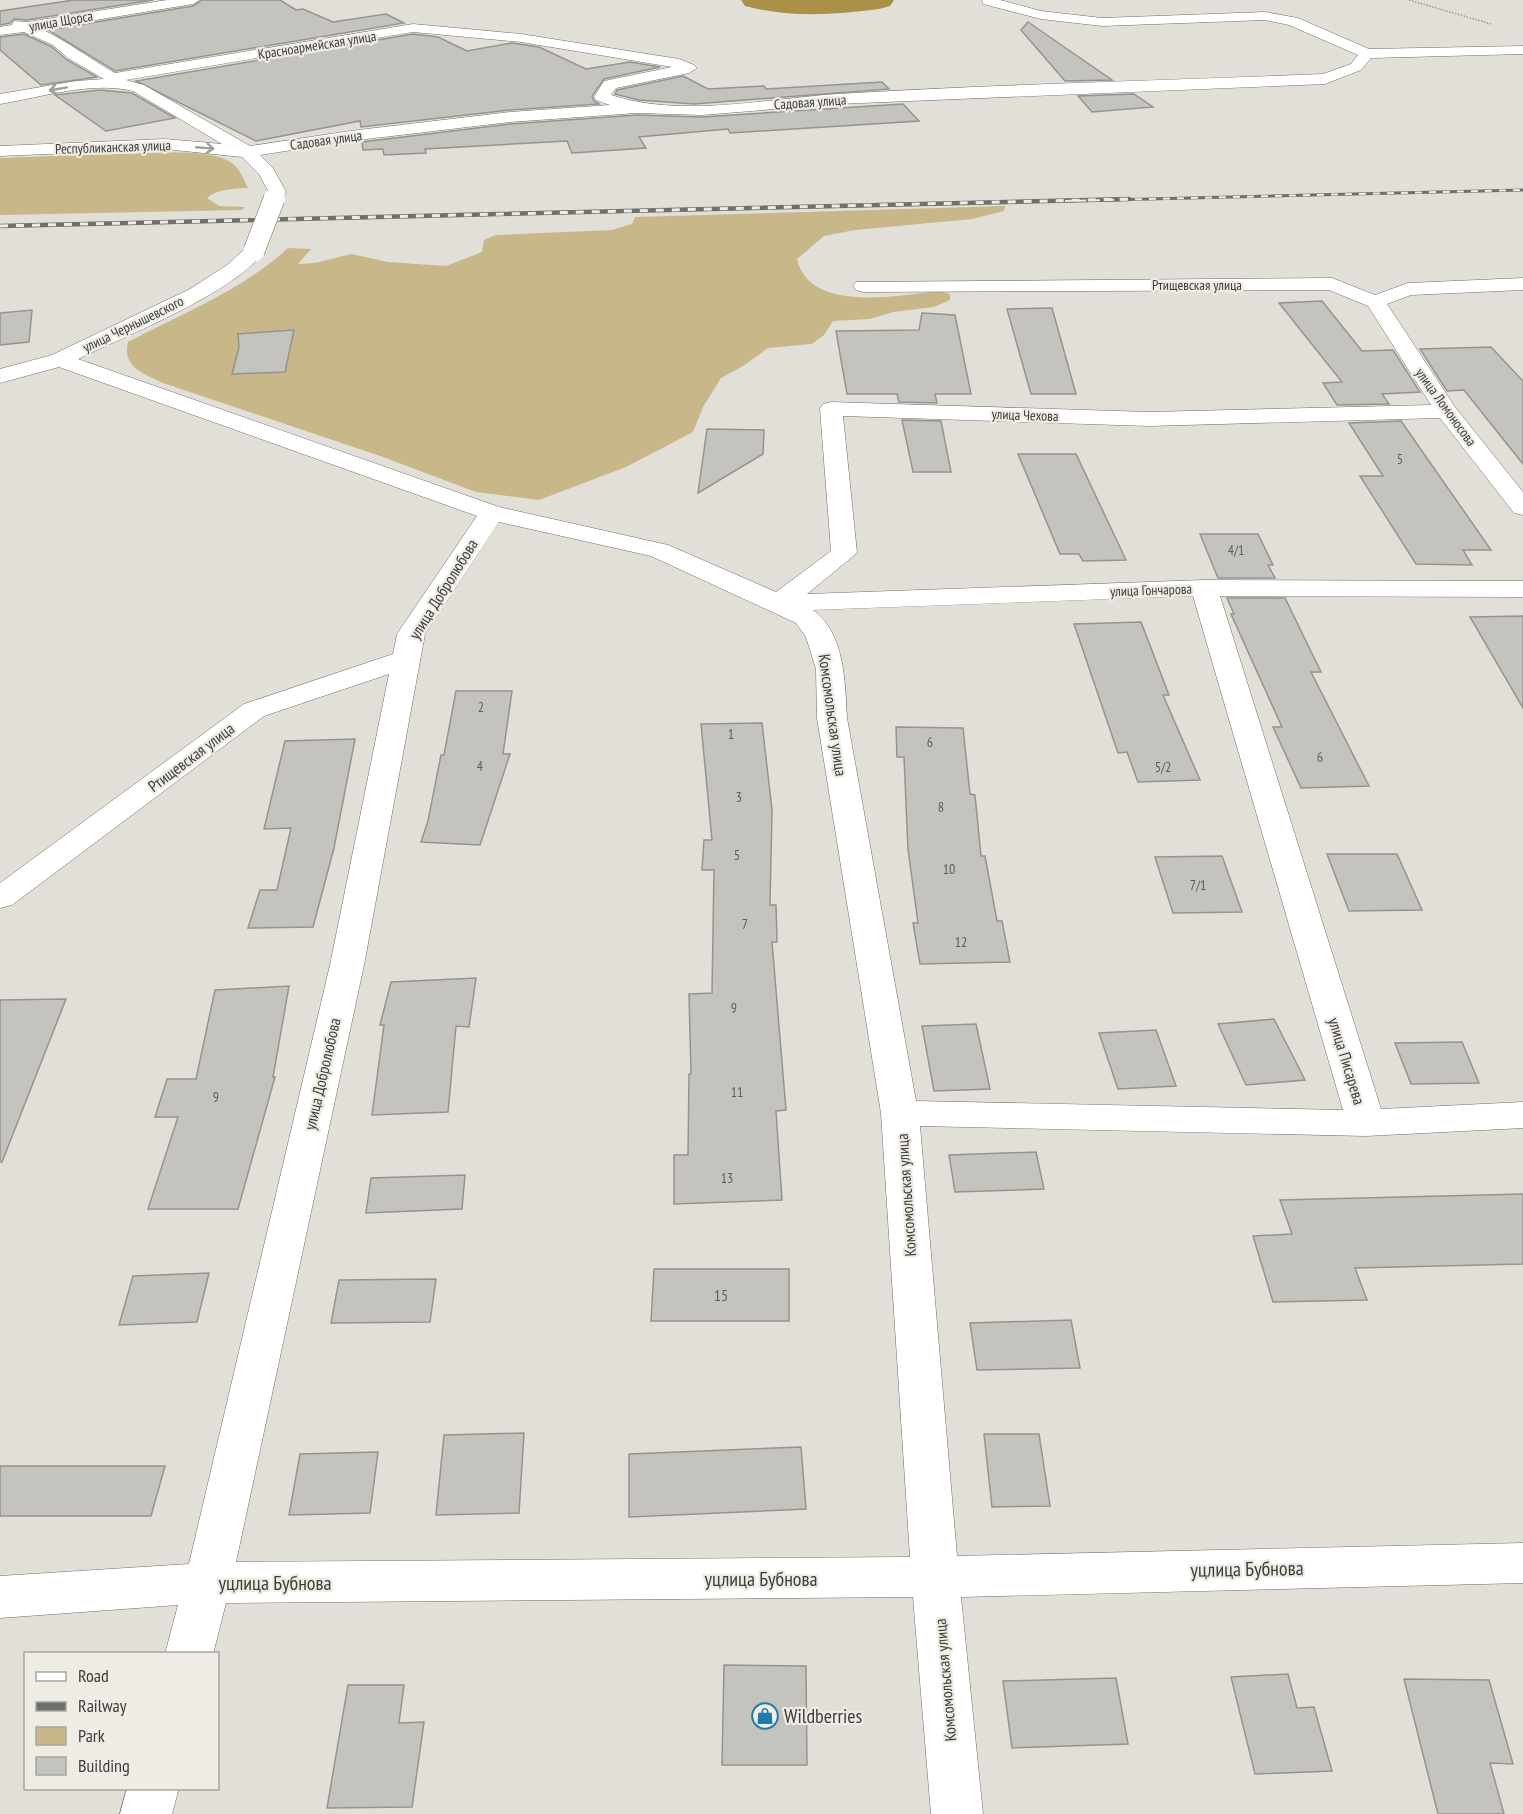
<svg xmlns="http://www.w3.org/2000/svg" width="1523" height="1814" viewBox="0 0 1523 1814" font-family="'PT Sans Narrow',sans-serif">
<rect width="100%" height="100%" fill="#e1dfd8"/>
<!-- green -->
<g fill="#c8b789">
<path d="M160,152C180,153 224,150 237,168C242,174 245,182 248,188C233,189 219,188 207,198L219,206L245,207L242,210L0,215V158Z"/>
<path d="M1005,206L1004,211L972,219L855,230L824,236L797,259C809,313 897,296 938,291L950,294V300L934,307L893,312L870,319L833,321L824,335L812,344L768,348L743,366L721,378L703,407L693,432L626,467L539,500L476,492L383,457L163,383C144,373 122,368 128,342C182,313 243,290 288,248L311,249L298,264L315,263L351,254L388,262L446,266L482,252L484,240L496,235L612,230L632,224L635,217Z"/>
</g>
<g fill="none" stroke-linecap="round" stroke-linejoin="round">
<!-- river -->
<path fill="#a99149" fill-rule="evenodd" d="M741,0H894L890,6L879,9C833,15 791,18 745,6Z"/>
</g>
<!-- building -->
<g fill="#c5c3bd" stroke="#96948e" stroke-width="1.5">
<polygon points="74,0 153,0 27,20 14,19 10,23 0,25 0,11"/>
<polygon points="202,0 280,0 296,10 303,9 333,22 386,14 404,23 115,71 48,30 193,6"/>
<polygon points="1028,22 1112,80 1065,81 1021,30"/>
<polygon points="24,34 52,47 67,60 97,77 41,85 0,50 0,37"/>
<polygon points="413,34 438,37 467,51 512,43 539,47 586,69 630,62 660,67 604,79 592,96 594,101 599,104 510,110 361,127 360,121 256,141 136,81"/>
<polygon points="683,76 708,89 764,86 766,89 882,82 889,89 694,104 639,100 615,94 617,90"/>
<polygon points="100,90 132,93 175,118 106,131 55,95"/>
<polygon points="1134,94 1153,107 1092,112 1078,96"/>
<polygon points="903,104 919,121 730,133 728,129 639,137 646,148 572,153 567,141 425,149 426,153 384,155 383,149 363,150 362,142 510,124 637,115 702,117"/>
<polygon points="1322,301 1362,351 1393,350 1420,392 1382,394 1389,404 1337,405 1323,383 1342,382 1279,303"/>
<polygon points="1052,308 1076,394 1031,394 1007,309"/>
<polygon points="32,310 29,342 0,345 0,313"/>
<polygon points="922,313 955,315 971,394 935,394 937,403 899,402 897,394 847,394 836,331 919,330"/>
<polygon points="294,330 285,372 232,374 239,347 238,334"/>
<polygon points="1491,347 1523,381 1523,464 1464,390 1447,391 1420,349"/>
<polygon points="902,420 941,421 951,472 913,472"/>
<polygon points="1401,421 1491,550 1463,550 1472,565 1416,564 1360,476 1383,476 1349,423"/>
<polygon points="707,429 764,430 763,454 698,493"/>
<polygon points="1018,454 1076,454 1126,560 1083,561 1079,554 1060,554"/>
<polygon points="1200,534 1258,534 1273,565 1268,565 1275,578 1218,578"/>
<polygon points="1227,598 1285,598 1321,672 1311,672 1369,786 1301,788 1273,727 1282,727 1231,614 1234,614"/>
<polygon points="1523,616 1523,708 1470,617"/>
<polygon points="1141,622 1169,695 1163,695 1200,780 1138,782 1127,752 1118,753 1074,624"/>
<polygon points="456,691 512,691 503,754 510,754 480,845 421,842 428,821 441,755 444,755"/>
<polygon points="762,723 772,810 770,905 776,905 777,942 772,942 786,1110 776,1111 782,1200 674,1204 674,1155 688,1155 689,1074 691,1074 689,994 712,993 714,870 702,870 704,840 712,840 701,724"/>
<polygon points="896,727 963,728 970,794 975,795 981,856 985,856 997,921 1002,921 1010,962 920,964 913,923 918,923 908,849 904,757 897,757"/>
<polygon points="355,739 334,848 313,927 248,928 260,890 277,890 291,828 264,829 285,741"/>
<polygon points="1327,854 1397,854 1422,910 1349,911"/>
<polygon points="1222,856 1242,912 1173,913 1155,857"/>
<polygon points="476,978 469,1027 456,1026 448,1112 372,1115 384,1025 380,1025 391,982"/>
<polygon points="289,986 273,1077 275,1077 238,1209 148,1209 178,1117 155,1117 167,1079 196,1079 215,990"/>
<polygon points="66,999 2,1162 0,1162 0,1000"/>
<polygon points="1274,1019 1305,1080 1246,1085 1218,1024"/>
<polygon points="976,1024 990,1089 934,1091 922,1026"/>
<polygon points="1156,1030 1176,1086 1118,1089 1099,1033"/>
<polygon points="1462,1042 1479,1083 1411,1084 1395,1043"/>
<polygon points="1036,1152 1044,1189 955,1192 949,1155"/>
<polygon points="465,1175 462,1209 366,1213 371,1178"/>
<polygon points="1523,1194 1523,1264 1355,1268 1367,1300 1273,1302 1253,1236 1292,1234 1280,1200"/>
<polygon points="654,1269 789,1269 789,1321 651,1321"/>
<polygon points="209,1273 197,1322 119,1325 133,1276"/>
<polygon points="436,1279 430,1322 331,1323 339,1280"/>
<polygon points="1071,1320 1080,1368 977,1370 970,1323"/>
<polygon points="524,1433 519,1513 436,1515 444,1435"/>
<polygon points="984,1434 1039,1434 1050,1506 992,1507"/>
<polygon points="801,1447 806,1509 629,1517 629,1454"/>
<polygon points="378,1452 370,1513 289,1515 300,1454"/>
<polygon points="0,1466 165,1466 151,1516 0,1516"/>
<polygon points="724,1665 806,1666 807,1765 722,1765"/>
<polygon points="1288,1674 1297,1708 1314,1707 1332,1771 1255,1774 1231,1677"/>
<polygon points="1116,1678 1128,1744 1012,1748 1003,1681"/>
<polygon points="1404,1679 1489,1680 1513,1764 1490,1763 1504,1814 1438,1814"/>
<polygon points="348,1685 404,1685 399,1723 424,1722 412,1807 327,1808"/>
</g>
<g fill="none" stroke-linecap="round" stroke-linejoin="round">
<!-- minor casing -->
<g stroke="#706e68" stroke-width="1">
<g id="minor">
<path d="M167,0H200L193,4L41,29C67,41 90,59 115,73L413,24L521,34L679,59L694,65L697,68L689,73L616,88L611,95C682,118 764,99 837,94C999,84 1161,81 1323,74L1351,64L1358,55L1289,25L1265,20L1102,26L1041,19L983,4L982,0H1000L1041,11L1102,18L1265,12L1298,18L1369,49L1523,46V54L1371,58L1361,70L1325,84L837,104L702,115L637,113L510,122L350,141L260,155L273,168L286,192L283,196H271L259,174L242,157L165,149L0,156V146L165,139L222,144L133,91C91,81 42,97 0,104V94L76,81L104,79L68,58L53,45L24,32L0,35V27L12,25L14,21L27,22ZM413,32L521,42L672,67L604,81L594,97L596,100L610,105L510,112L350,131L250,146L144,85L126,80Z"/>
<path d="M254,245L261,247L264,251C236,292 125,336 78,359L499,507L668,545L776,592L831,551L820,409L823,404L831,402L1149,412L1431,405L1368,306L1329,290L863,292L856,290L853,286L856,282L1332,278L1375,295L1408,283L1523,278V290L1411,295L1387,304L1455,407L1523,492V515L1514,513L1440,418L1149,426L843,416L857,553L807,594L1204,580L1523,581V597L1220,596L1381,1109L1523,1102V1128L1366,1136L920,1126L957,1556L1523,1543V1583L961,1597L983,1814H931L913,1597L226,1603L213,1654H165L178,1605L0,1618V1576L189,1564L330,965L389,674L264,716L12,905L0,908V883L244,704L393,654L397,634L477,516L59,367L0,383V369L52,355L190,289L227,265L247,247ZM499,522L651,556L796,623L806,637L816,669L817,718L881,1113L910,1557L236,1562L364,965L425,634ZM1193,596L1343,1110L916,1101L847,718C845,682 845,633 813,610Z"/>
<polygon points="127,1788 179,1788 172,1814 120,1814"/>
</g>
</g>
<!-- path -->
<polyline stroke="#9a9994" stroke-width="1.5" stroke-dasharray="1.5 1.5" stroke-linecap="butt" points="1409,0 1491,24"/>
<!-- minor -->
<use href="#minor" fill="#fff" fill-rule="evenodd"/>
<!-- rail-far1 casing -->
<g stroke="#6f6f6b" stroke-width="3">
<polyline id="rail-far1" points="1065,201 1523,190"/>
</g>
<!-- rail casing -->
<g stroke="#6f6f6b" stroke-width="4.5">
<polyline id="rail" points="0,226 1129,199"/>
</g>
<!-- rail-far1 -->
<use href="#rail-far1" stroke="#eeece5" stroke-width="2" stroke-dasharray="7" stroke-linecap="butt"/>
<!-- rail -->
<use href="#rail" stroke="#eeece5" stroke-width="3" stroke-dasharray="8" stroke-linecap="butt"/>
<!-- minor-bridge-far1 casing -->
<g stroke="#706e68" stroke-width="16" stroke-linecap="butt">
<polyline id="minor-bridge-far1" points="274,201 277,192"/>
</g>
<!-- minor-bridge casing -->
<g stroke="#706e68" stroke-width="22" stroke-linecap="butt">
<polyline id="minor-bridge" points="254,251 274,199"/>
</g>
<!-- minor-bridge-far1 -->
<use href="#minor-bridge-far1" stroke="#fff" stroke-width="16"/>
<!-- minor-bridge -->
<use href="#minor-bridge" stroke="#fff" stroke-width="21"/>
</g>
<!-- one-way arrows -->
<defs><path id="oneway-shaft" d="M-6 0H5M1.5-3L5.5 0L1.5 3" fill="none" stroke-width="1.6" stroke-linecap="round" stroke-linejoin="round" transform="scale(1.5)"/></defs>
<g stroke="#9e9e9c">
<use href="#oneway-shaft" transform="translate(58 89) rotate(170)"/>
<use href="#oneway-shaft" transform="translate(205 148) rotate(5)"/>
</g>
<!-- icons -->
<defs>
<g id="shop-ring" transform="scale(1.35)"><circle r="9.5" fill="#eeece5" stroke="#237aa9" stroke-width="1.5"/><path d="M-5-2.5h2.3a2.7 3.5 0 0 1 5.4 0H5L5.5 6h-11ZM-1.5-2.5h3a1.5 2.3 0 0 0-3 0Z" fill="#237aa9"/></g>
</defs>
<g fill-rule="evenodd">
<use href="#shop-ring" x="765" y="1716"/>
</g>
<g text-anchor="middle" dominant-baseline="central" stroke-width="4.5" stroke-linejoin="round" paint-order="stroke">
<!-- far-street labels -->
<g font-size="14" fill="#3d3d3a" stroke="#eeece5">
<text transform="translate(61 21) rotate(-10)">улица Щорса</text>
<text transform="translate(317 45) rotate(-9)">Красноармейская улица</text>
<text transform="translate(810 102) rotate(-4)">Садовая улица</text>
<text transform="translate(326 140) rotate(-8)">Садовая улица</text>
<text transform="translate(113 147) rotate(-2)">Республиканская улица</text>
<text x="1197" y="285">Ртищевская улица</text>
<text transform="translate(133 324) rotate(-26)">улица Чернышевского</text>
<text transform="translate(1446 407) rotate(54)">улица Ломоносова</text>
<text transform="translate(1025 415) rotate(2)">улица Чехова</text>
<text transform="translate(1151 590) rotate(-2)">улица Гончарова</text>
</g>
<!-- number labels -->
<g font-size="14" fill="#5f5e5b">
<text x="1400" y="459">5</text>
<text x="1236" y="550">4/1</text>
<text x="481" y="707">2</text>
<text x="731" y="734">1</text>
<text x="930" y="742">6</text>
<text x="1320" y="757">6</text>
<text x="480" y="766">4</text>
<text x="1163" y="767">5/2</text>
<text x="739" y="797">3</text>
<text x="941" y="807">8</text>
<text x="737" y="855">5</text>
<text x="949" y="869">10</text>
<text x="1198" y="885">7/1</text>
<text x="745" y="924">7</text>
<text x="961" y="942">12</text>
<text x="734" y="1008">9</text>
<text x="737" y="1092">11</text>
<text x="216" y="1097">9</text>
<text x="727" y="1178">13</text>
</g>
<!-- street labels -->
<g font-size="16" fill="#3d3d3a" stroke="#eeece5">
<text transform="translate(443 589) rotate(-58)">улица Добролюбова</text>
<text transform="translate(833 715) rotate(82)">Комсомольская улица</text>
<text transform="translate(191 757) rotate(-37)">Ртищевская улица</text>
<text transform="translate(1347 1061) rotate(73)">улица Писарева</text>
<text transform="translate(322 1074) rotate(-77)">улица Добролюбова</text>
<text transform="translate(906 1195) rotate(-94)">Комсомольская улица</text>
<text transform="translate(945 1680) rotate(-95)">Комсомольская улица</text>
</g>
<!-- near-number labels -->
<g font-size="16" fill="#5f5e5b">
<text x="721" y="1295">15</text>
</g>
<!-- near-street labels -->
<g font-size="20" fill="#3d3d3a" stroke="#eeece5">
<text transform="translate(1247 1569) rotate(-1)">уцлица Бубнова</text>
<text x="761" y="1579">уцлица Бубнова</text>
<text x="275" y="1583">уцлица Бубнова</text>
</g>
<!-- near-poi labels -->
<g font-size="20" fill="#3d3d3a" stroke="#eeece5" text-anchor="start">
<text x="784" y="1716">Wildberries</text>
</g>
</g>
<!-- legend -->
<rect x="24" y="1652" width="195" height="138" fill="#eeece5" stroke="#a7a6a1" stroke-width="1.5"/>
<rect x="36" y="1672" width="30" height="9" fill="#ffffff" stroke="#a7a6a1" stroke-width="1.5"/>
<text x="78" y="1682" font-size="18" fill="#3d3d3a">Road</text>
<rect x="36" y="1702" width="30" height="9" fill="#6f6f6b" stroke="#a7a6a1" stroke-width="1.5"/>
<text x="78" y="1712" font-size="18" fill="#3d3d3a">Railway</text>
<rect x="36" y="1727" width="30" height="18" fill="#c8b789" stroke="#a7a6a1" stroke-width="1.5"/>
<text x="78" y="1742" font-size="18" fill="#3d3d3a">Park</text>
<rect x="36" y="1757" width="30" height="18" fill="#c5c3bd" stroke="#a7a6a1" stroke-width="1.5"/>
<text x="78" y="1772" font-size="18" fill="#3d3d3a">Building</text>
</svg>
